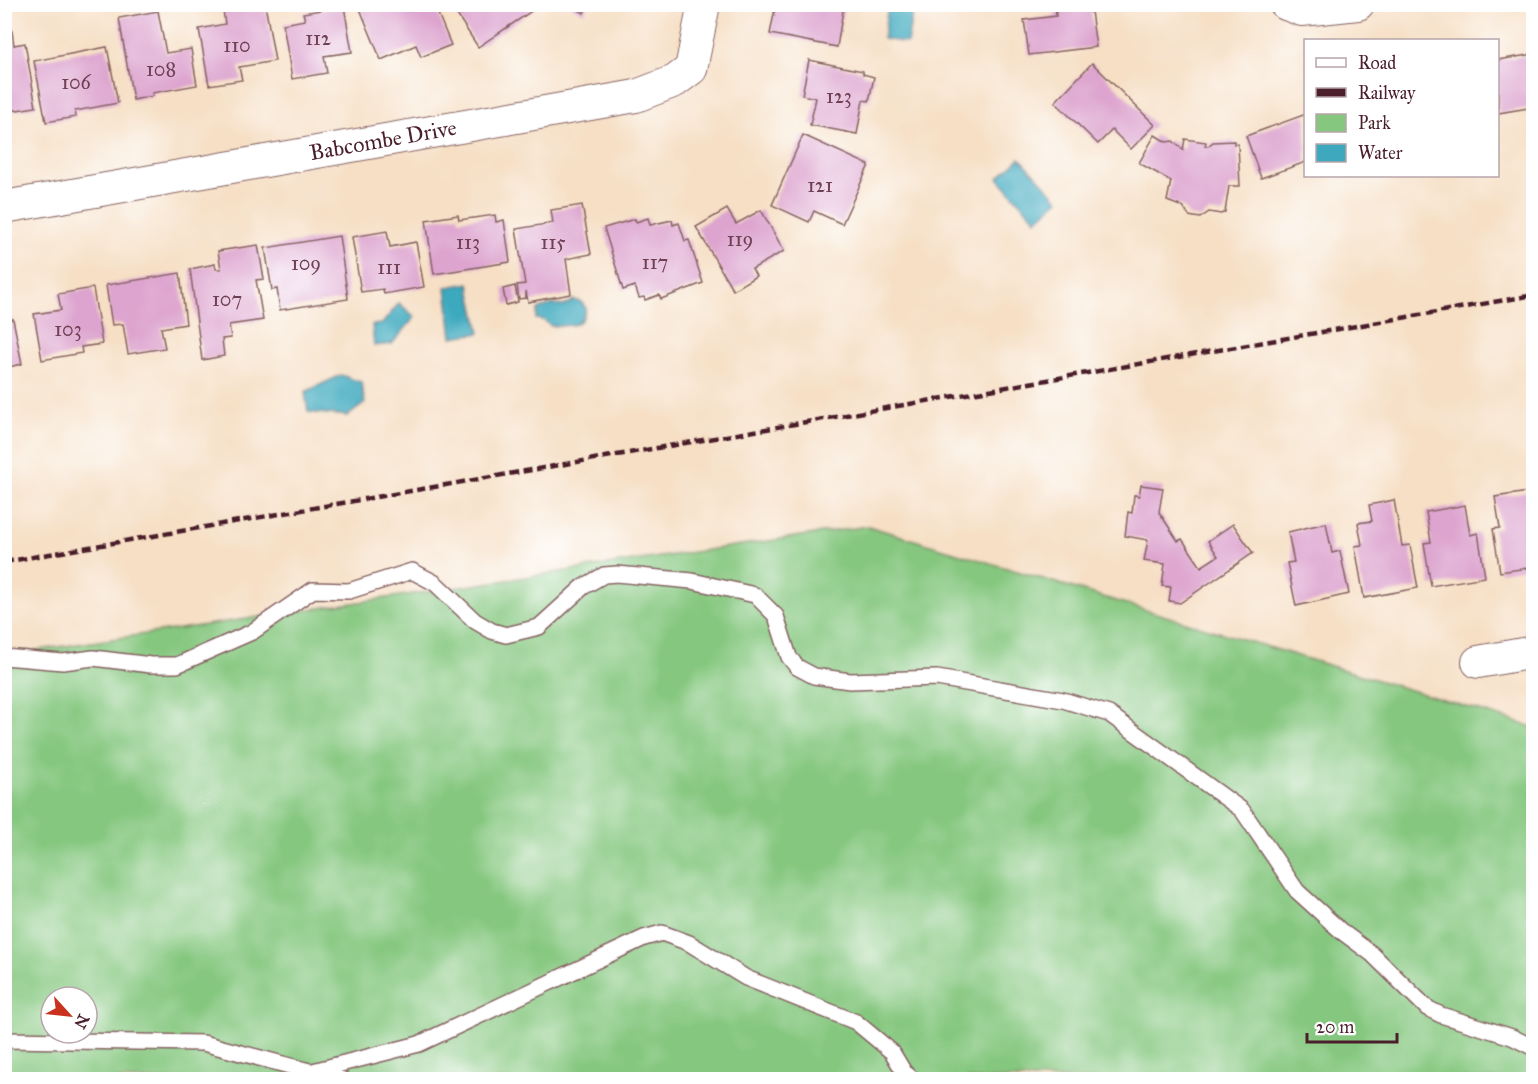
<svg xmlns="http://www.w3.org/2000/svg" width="1538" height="1084" viewBox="0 0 1538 1084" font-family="'IM FELL Great Primer',serif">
<rect width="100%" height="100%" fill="#fff"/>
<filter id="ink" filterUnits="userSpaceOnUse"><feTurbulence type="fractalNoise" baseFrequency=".0167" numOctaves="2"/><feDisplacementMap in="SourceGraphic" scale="12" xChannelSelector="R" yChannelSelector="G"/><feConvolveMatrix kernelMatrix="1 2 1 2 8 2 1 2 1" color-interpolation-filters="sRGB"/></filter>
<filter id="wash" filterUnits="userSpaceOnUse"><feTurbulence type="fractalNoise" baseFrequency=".008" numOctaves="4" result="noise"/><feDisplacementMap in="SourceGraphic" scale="24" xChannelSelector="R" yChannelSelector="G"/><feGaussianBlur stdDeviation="1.35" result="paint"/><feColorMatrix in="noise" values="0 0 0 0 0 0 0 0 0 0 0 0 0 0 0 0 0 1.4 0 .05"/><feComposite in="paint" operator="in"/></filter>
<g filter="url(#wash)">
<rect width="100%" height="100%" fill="#f6dfc5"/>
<!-- green -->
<path fill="#85c77f" stroke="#687355" stroke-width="1.5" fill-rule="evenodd" d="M868,526L1533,727V1079L5,1080V655ZM51,997H87V1033H51Z"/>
<!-- water -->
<g fill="#3ea9be" stroke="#446474" stroke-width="1.5">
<polygon points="888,5 914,5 907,43 883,39"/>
<polygon points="1020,158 1059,200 1036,220 998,178"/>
<polygon points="469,283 480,333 452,337 446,287"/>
<path d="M574,300L581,302L586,308C582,330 568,325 551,326L543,320L536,319L538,309L553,304L564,306Z"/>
<polygon points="399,303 415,317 392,344 374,346 372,325 382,324"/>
<polygon points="341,375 361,382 365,403 348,416 308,412 305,392"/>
</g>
<g id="blocks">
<!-- building -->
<g fill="#dda4cf">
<polygon points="222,4 265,4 275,61 239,67 242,80 209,85 199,29 225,24"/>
<polygon points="358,4 434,4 451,45 421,57 416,45 381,60"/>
<polygon points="450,4 529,4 533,10 478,47"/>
<polygon points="568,4 588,4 584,13"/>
<polygon points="776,4 844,4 837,47 770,34"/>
<polygon points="1055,4 1090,4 1096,47 1029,55 1024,20 1056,16"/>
<polygon points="344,6 352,52 324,56 327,73 292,79 283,24 305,20 303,13"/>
<polygon points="158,11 166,53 191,49 197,85 152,93 153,96 133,100 119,18"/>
<polygon points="12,31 14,45 25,43 36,107 11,111 11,116 4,117 4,32"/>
<polygon points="107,47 118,103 75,111 76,117 46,122 34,61"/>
<polygon points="1534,54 1534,107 1498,113 1498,60"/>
<polygon points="809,60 863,71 863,74 874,77 869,101 863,100 857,134 810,125 816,98 802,95"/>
<polygon points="1092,63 1155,125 1131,149 1112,130 1098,144 1055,102"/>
<polygon points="1306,114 1306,162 1261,178 1246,136"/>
<polygon points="803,135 869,165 842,224 814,211 809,222 772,205"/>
<polygon points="1155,135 1166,142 1173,141 1183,150 1185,139 1206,142 1205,146 1208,146 1213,142 1234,141 1234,144 1238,144 1240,186 1229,186 1225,212 1221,214 1209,212 1200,218 1189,216 1183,207 1167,201 1171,181 1139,163"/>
<polygon points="582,205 591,254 566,259 571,294 528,302 526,291 526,298 519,299 517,285 525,284 516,229 553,223 551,210"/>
<polygon points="727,209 736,224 761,210 784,251 752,269 756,276 733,290 696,227"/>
<polygon points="458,215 459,220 495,215 496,222 504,220 510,262 434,274 426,220"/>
<polygon points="648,218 650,225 672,220 673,225 679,223 685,241 689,240 703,283 661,299 659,295 645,300 644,297 639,298 635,286 623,290 604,228 635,219 636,222"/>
<polygon points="387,231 390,247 416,242 424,287 384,294 383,289 361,292 352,237"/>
<polygon points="339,236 348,299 280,310 277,289 272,290 265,248"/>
<polygon points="258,245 264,279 256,280 263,320 229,325 231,338 222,339 224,356 202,360 190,269 215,264 216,269 221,269 218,251"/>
<polygon points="180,273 186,324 161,328 165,348 128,354 123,324 112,325 106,285"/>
<polygon points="515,286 518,302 506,305 503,289"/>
<polygon points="93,288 102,344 81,347 82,353 42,360 34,314 61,310 58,294"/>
<polygon points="13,319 22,364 4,368 4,321"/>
<polygon points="1141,485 1163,488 1159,512 1178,541 1182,539 1201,567 1218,556 1208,541 1233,524 1253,553 1180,603 1169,601 1171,587 1162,586 1165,564 1144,561 1148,540 1125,536 1128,512 1132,513 1134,495 1139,496"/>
<polygon points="1534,491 1534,567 1500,572 1493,529 1500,528 1495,497"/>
<polygon points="1394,500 1402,546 1410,545 1418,588 1364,598 1355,546 1362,545 1358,523 1372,521 1369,505"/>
<polygon points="1465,505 1470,535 1478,533 1485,577 1431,586 1424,543 1431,542 1426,512"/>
<polygon points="1326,523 1332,553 1340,551 1349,594 1296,606 1287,563 1294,562 1288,532"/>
</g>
</g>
</g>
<g filter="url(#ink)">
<use href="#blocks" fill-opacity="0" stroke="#866261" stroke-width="1.5"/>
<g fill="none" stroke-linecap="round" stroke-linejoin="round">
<!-- service casing -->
<g stroke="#866261" stroke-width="18">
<g id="service">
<polyline points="4,657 63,662 93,658 151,665 177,665 252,632 313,590 349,591 412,571 435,583 475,621 492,631 506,635 539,627 583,587 604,575 617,574 692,581 755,595 776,616 789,657 797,667 814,676 850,681 937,678 1063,700 1109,714 1242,810 1297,891 1341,931 1372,954 1427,1008 1441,1015 1512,1037 1534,1048"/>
<polyline points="4,1040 203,1043 343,1080"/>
<polyline points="306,1080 309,1072 419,1044 644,938 662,933 689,943 746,978 856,1022 892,1052 904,1072 914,1080"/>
</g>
</g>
<!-- minor casing -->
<g stroke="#866261" stroke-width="34">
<g id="minor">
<polyline points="1286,4 1302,10 1358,4"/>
<polyline points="4,207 636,96 675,81 691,69 704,4"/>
<polyline points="1478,662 1534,652"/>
</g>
</g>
<!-- service -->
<use href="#service" stroke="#fff" stroke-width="15"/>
<!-- minor -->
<use href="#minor" stroke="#fff" stroke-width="32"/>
<!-- rail -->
<polyline stroke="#4a1f2b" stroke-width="4.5" stroke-dasharray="9 4.5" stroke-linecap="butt" points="4,562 1534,295"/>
</g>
</g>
<g text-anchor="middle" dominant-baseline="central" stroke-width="4.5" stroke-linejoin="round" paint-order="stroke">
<!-- number labels -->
<g font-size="20" fill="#6f4054">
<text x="318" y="38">112</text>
<text x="237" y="45">110</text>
<text x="161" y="69">108</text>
<text x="76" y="82">106</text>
<text x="839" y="96">123</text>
<text x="820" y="185">121</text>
<text x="740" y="239">119</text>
<text x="468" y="242">113</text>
<text x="553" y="242">115</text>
<text x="655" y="262">117</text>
<text x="306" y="263">109</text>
<text x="389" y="267">111</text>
<text x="227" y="299">107</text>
<text x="68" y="329">103</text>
</g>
<!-- street labels -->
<g font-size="22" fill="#4a1f2b" stroke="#fff">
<text transform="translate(383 140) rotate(-10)">Babcombe Drive</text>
</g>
</g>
<!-- margin -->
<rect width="1538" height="1084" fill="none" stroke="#fff" stroke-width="24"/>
<!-- legend -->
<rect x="1304" y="39" width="195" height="138" fill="#ffffff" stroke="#b7a5aa" stroke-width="1.5"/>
<rect x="1316" y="58" width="30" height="9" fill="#ffffff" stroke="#b7a5aa" stroke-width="1.5"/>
<text x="1358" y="69" font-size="18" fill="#4a1f2b">Road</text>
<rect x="1316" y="88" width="30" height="9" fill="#4a1f2b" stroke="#b7a5aa" stroke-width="1.5"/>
<text x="1358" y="99" font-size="18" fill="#4a1f2b">Railway</text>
<rect x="1316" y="114" width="30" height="18" fill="#85c77f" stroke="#b7a5aa" stroke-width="1.5"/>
<text x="1358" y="129" font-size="18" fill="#4a1f2b">Park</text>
<rect x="1316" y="144" width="30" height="18" fill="#3ea9be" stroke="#b7a5aa" stroke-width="1.5"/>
<text x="1358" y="159" font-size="18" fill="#4a1f2b">Water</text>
<!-- north arrow -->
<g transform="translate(69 1015) rotate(117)"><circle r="28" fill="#ffffff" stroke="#b7a5aa" stroke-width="1.5"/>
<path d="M0-4.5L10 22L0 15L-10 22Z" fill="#c8321e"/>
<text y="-9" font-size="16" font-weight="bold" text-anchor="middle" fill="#4a1f2b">N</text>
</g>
<!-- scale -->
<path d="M1307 1033v9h90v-9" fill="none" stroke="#4a1f2b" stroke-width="3"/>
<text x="1316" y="1033" font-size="18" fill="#4a1f2b" stroke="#ffffff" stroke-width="4.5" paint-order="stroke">20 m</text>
</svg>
